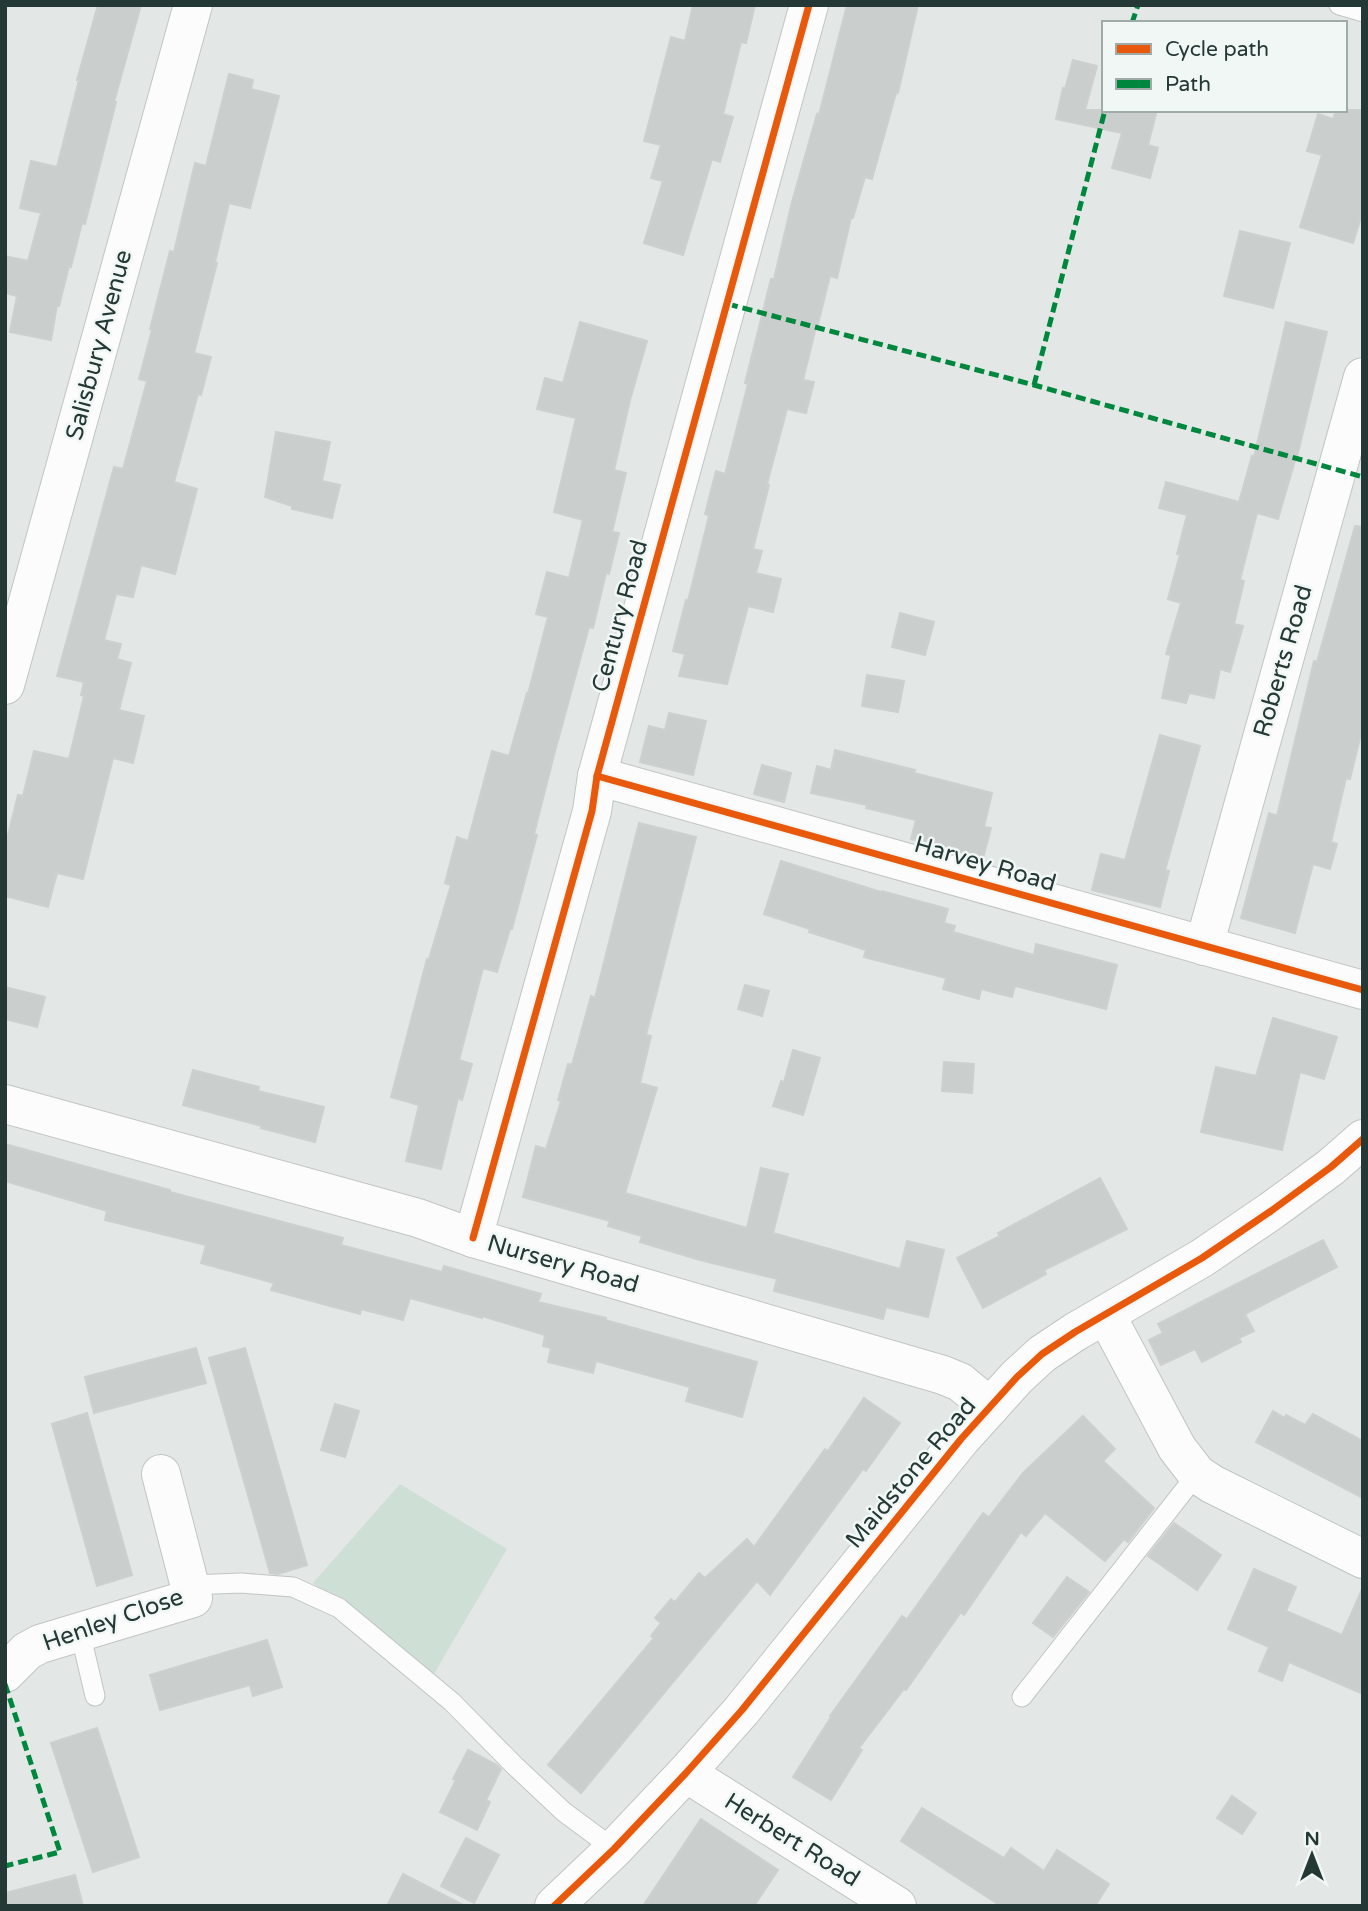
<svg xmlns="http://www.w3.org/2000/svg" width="1368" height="1911" viewBox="0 0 1368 1911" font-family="'Varela Round',sans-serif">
<rect width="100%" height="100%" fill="#e3e8e6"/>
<!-- green -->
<polygon fill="#cedfd6" points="400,1484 507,1549 431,1679 313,1583"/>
<!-- building -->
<g fill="#cacfcd" stroke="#ccd1cf" stroke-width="2">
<polygon points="98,5 141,5 114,102 116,102 85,224 82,223 71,267 69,266 59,306 57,305 51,340 10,332 17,296 5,293 5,256 28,261 41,213 20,208 31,161 57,167 79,80 77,80"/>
<polygon points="693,5 755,5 746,43 741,42 723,114 733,117 720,162 712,159 683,255 644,243 663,181 651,178 661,145 644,141 671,37 685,41"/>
<polygon points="847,5 918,5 898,93 896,93 872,179 865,177 853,218 851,218 837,278 830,276 818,324 817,323 803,380 814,382 806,413 787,409 767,484 769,485 753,549 762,551 756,573 781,579 773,612 748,606 727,684 679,676 685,654 673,651 686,600 688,601 709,516 705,514 716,471 725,474 748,384 745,383 771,279 774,279 792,202 817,114 819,115"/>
<polygon points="1073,60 1097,66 1085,110 1157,110 1148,145 1158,148 1150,178 1112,168 1122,133 1056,119 1063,88 1065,89"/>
<polygon points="229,74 253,80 251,89 279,96 250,208 229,203 215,262 217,263 194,353 211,357 201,395 198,394 174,482 197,489 175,574 141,565 133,597 116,594 104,640 121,644 117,659 131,663 119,710 144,716 133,763 113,758 83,879 57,873 48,907 5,896 5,847 18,795 23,796 34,751 69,759 84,696 81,695 84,682 57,676 114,467 123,469 147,381 139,379 152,330 150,329 170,251 174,252 195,163 206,166"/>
<polygon points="1336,110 1363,110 1363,211 1353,243 1300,227 1322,155 1307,151 1318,114 1333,119"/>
<polygon points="1240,231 1290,243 1273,308 1224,296"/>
<polygon points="580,322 647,341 630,400 614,470 626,473 612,532 619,533 609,574 606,573 593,628 589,627 554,755 534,834 537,835 512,929 510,929 497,972 483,968 459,1060 472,1064 462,1100 458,1098 441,1169 406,1161 419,1105 391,1097 427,959 429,959 451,885 445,883 457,837 468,841 492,751 509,756 527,693 528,694 548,617 536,614 547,572 569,578 583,520 554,512 576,418 537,409 545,378 563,383"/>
<polygon points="1286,322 1327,332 1297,457 1296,457 1278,519 1257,513 1240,580 1244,581 1234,624 1243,626 1230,672 1220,669 1214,698 1189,693 1186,703 1162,698 1171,655 1166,654 1181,603 1168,599 1180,554 1177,554 1187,515 1159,508 1166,482 1239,502 1252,456 1254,457"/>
<polygon points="276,432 330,442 322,481 340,485 332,518 292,509 292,506 265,497"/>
<polygon points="1355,526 1363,527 1363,726 1350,779 1346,778 1331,842 1337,844 1330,869 1313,864 1295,933 1241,918 1269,813 1277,816 1314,661 1317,662"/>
<polygon points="900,613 934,622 925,655 892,647"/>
<polygon points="867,675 904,681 898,712 862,706"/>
<polygon points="669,713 706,721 693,775 640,762 649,726 665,730"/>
<polygon points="1160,735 1200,746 1165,870 1169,871 1160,907 1092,890 1101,854 1125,860"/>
<polygon points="835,750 915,770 914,773 992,793 984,827 991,828 983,858 911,839 916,820 866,808 867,805 811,793 817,766 831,770"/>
<polygon points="762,765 791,773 784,802 754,794"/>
<polygon points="639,823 696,837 646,1035 651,1036 640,1083 657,1088 625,1193 747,1228 761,1168 788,1174 773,1233 900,1269 907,1241 944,1250 928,1317 886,1307 883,1319 774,1291 777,1279 700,1260 640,1242 642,1236 608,1226 610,1221 523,1197 536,1146 546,1149 561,1101 558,1100 568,1064 572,1065 591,996 595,998"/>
<polygon points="781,861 881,892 882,891 948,909 944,923 955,926 953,932 1034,955 1036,944 1117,965 1106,1009 1015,986 1012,997 981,989 979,999 943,989 946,978 864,957 866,950 809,932 810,929 764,914"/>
<polygon points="745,985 769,991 762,1016 738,1009"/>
<polygon points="5,987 45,997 37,1027 5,1019"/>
<polygon points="1273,1018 1337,1037 1324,1079 1300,1072 1282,1150 1201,1132 1216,1067 1256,1076"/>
<polygon points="793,1050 820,1058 803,1115 773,1106 781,1081 784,1082"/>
<polygon points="944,1062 974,1064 972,1093 942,1091"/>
<polygon points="193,1070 259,1087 258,1091 324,1107 315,1142 261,1128 262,1126 183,1105"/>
<polygon points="5,1144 170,1190 170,1192 343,1238 341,1245 442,1272 444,1266 541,1294 538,1302 606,1318 605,1320 757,1362 742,1417 686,1401 690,1387 596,1361 593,1373 548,1362 551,1348 543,1346 545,1335 482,1316 482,1318 410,1298 403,1320 361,1309 360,1314 271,1290 274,1283 201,1263 206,1245 105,1220 107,1211 5,1181"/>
<polygon points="1100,1178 1127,1229 1044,1270 1046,1274 983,1308 957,1258 1000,1236 998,1233"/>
<polygon points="1323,1240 1337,1267 1245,1314 1254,1331 1239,1338 1241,1342 1202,1362 1195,1349 1161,1365 1149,1340 1163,1333 1158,1324"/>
<polygon points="196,1348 206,1383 94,1413 85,1377"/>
<polygon points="245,1348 307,1565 278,1574 270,1573 209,1358"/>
<polygon points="864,1398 900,1423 866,1471 863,1469 770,1595 757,1581 581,1793 548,1765 654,1638 651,1636 661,1623 655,1618 671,1599 675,1602 699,1573 705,1578 747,1539 754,1547 825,1449 828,1451"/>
<polygon points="335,1404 359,1411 345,1457 321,1450"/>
<polygon points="1273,1411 1285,1418 1286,1415 1305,1425 1313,1414 1363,1441 1363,1498 1256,1442"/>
<polygon points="87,1413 132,1575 97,1586 52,1424"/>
<polygon points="1083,1416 1115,1449 1103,1461 1154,1508 1128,1542 1124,1539 1105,1561 1045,1513 1026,1536 1021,1532 964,1615 961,1612 906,1690 904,1689 859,1748 862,1750 831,1800 793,1777 831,1717 830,1716 902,1616 907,1619 983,1513 989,1517 1023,1473"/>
<polygon points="1174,1523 1221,1555 1197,1590 1148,1556"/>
<polygon points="1254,1569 1296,1587 1286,1611 1342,1635 1363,1587 1363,1694 1289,1662 1282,1681 1259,1671 1269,1647 1228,1629"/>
<polygon points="1067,1577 1089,1592 1053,1637 1033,1623"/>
<polygon points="267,1640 282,1687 253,1696 250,1685 160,1710 150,1675"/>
<polygon points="97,1728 139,1857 93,1872 51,1743"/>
<polygon points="468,1750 497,1765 501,1769 486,1800 490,1802 477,1830 440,1812 456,1780 453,1779"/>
<polygon points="1232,1796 1256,1813 1242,1834 1217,1818"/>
<polygon points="922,1808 1004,1858 1011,1848 1044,1871 1057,1850 1109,1884 1095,1906 1001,1906 901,1841"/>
<polygon points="701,1819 778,1870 754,1906 643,1906"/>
<polygon points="466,1838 499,1855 474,1903 441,1886"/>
<polygon points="403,1874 465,1906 387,1906"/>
<polygon points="75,1875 83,1906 5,1906 5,1893"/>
</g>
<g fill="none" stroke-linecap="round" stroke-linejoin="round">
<!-- lane casing -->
<g stroke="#c0c5c3" stroke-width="21">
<g id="lane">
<polyline points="1339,5 1363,12"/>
<polyline points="190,1585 241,1583 293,1587 339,1608 452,1702 515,1766 564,1812 614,1849"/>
<polyline points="80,1632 95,1696"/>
<polyline points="1022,1697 1197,1474"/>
</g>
</g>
<!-- street casing -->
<g stroke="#c0c5c3" stroke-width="40">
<g id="street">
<polyline points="5,685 193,5"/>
<polyline points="597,776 1363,990"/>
<polyline points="1204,946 1363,377"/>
<polyline points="5,1104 418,1218 473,1238 943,1375 960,1382 990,1407"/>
<polyline points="473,1238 592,811 597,776 809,5"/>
<polyline points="1106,1315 1177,1448 1197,1474 1212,1484 1363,1559"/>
<polyline points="5,1673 27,1651 40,1644 193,1598 161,1474"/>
<polyline points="686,1773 897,1906"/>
</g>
</g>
<!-- secondary casing -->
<g stroke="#c0c5c4" stroke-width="40">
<polyline id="secondary" points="554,1906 614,1849 686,1773 742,1710 961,1439 1017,1377 1042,1354 1075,1332 1202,1258 1271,1211 1331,1167 1363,1139"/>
</g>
<!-- lane -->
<use href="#lane" stroke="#fbfcfb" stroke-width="19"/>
<!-- street -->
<use href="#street" stroke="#fbfcfb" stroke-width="38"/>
<!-- secondary -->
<use href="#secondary" stroke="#fbfcfb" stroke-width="38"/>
<!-- quiet -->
<g stroke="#00873e" stroke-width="5" stroke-dasharray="10 5" stroke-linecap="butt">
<polyline points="1132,23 1138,5"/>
<polyline points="728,304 1034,385 1363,477"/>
<polyline points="1034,385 1105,110"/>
<polyline points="5,1684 60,1852 5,1866"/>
</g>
<!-- cycleway casing -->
<g stroke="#f1f7f5" stroke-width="11">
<g id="cycleway">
<polyline points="597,776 1363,990"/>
<polyline points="473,1238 592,811 597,776 809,5"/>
<polyline points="554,1906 614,1849 686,1773 742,1710 961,1439 1017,1377 1042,1354 1075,1332 1202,1258 1271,1211 1331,1167 1363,1139"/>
</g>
</g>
<!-- cycleway -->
<use href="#cycleway" stroke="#e8590c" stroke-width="7"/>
</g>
<g text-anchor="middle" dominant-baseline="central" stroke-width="5" stroke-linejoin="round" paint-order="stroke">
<!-- street labels -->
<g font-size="24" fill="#243835" stroke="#f1f7f5">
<text transform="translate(99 345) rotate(-75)">Salisbury Avenue</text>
<text transform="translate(620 616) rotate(-75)">Century Road</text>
<text transform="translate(1283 661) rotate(-74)">Roberts Road</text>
<text transform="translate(985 864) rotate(16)">Harvey Road</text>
<text transform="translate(563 1264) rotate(16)">Nursery Road</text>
<text transform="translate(911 1473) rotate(-50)">Maidstone Road</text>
<text transform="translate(113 1620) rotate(-19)">Henley Close</text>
<text transform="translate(792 1840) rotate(32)">Herbert Road</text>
</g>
</g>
<!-- border -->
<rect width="1368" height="1911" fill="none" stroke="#243835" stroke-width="14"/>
<!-- legend -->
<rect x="1102" y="21" width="245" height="91" fill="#f1f7f5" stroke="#9faba8" stroke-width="2"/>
<rect x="1116" y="44" width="35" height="10" fill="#e8590c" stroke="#9faba8" stroke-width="2"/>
<text x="1165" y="56" font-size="21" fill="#243835">Cycle path</text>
<rect x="1116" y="79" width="35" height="10" fill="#00873e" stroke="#9faba8" stroke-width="2"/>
<text x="1165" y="91" font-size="21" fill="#243835">Path</text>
<!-- north arrow -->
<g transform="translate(1312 1855)" stroke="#f1f7f5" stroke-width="5" paint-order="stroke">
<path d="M0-5L12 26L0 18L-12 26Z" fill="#243835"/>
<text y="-10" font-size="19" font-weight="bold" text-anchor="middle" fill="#243835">N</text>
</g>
</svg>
